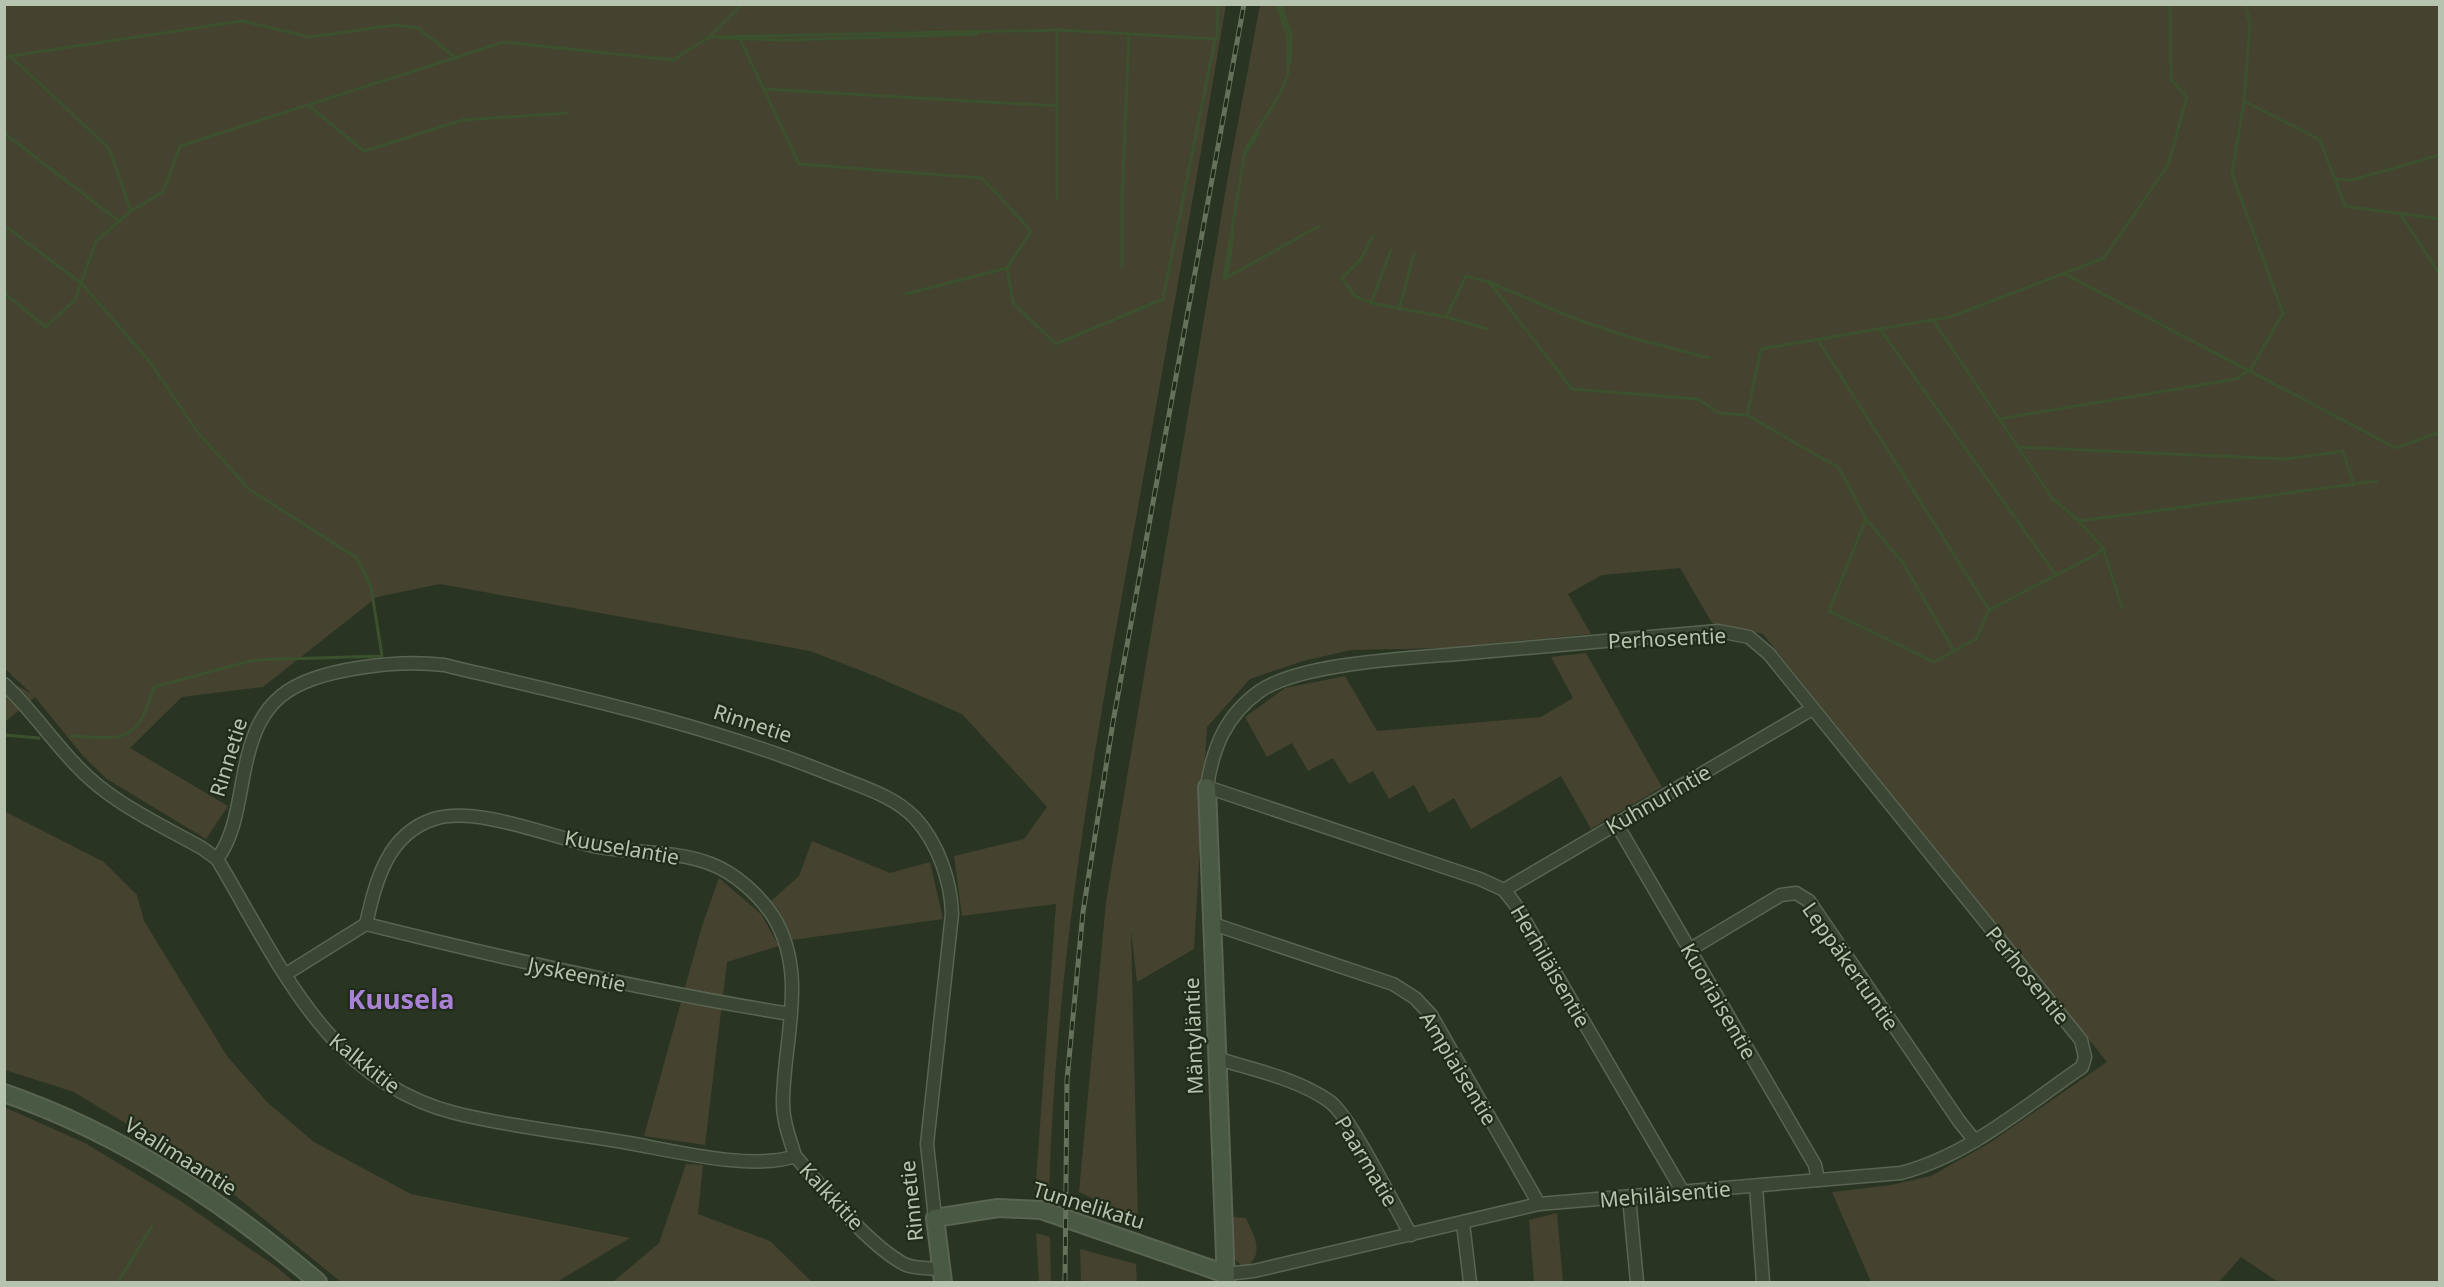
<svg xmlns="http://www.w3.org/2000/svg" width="2444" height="1287" viewBox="0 0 2444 1287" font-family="'Noto Sans',sans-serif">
<rect width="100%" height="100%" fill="#293522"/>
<!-- green -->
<g fill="#454230">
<path d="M4,5H1226C1197,178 1166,351 1135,524C1094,747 1055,969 1049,1196L1035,1194L1056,904L962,916L954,856L1024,839L1047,807L962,714L875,676L810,651L440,584L377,597L263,687L182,697L130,748L228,806L206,839L107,779L83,756L35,697L5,722V679L32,694L4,668Z"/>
<polygon points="1260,5 2439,5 2439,1282 2278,1282 2241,1257 2219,1282 1871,1282 1832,1192 1891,1185 1931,1176 1988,1144 2107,1062 1763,634 1712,623 1680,568 1602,575 1568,594 1591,634 1445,648 1351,650 1303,661 1250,679 1207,727 1194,949 1137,982 1131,930 1138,1219 1079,1192 1106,902 1228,176"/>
<polygon points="1586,653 1662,787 1591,829 1561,776 1471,829 1454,798 1429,813 1414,785 1389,799 1373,771 1349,784 1333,758 1308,771 1292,743 1267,757 1245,717 1285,688 1345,676 1377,731 1541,717 1573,698 1551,657"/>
<polygon points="4,811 104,862 137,895 144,921 227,1056 267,1102 314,1142 411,1194 630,1238 557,1282 341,1282 221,1184 166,1148 74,1092 5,1070"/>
<polygon points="812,841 890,873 930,862 943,919 792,940 780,912 771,901 799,876"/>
<polygon points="719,878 761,914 779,946 727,962 705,1145 644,1136 702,926"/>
<polygon points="4,1107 85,1143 179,1200 278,1268 294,1282 5,1282"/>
<polygon points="686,1164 703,1165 698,1214 770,1241 812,1282 613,1282 659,1243"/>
<polygon points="1557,1213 1563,1282 1534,1282 1529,1220"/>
<path d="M1234,1217L1246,1218C1253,1235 1265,1251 1248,1266L1241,1265L1230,1254L1229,1224Z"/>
<polygon points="1036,1233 1050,1237 1051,1282 1039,1282"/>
<polygon points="1080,1249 1136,1264 1137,1282 1081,1282"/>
</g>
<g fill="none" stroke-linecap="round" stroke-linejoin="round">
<!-- stream -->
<g stroke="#3b512e" stroke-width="3">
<polyline points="1277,4 1288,36 1288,73 1280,94 1245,150 1224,279 1319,226"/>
<polyline points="1280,4 1291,34 1290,63"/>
<polyline points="1057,31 1057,198"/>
<polyline points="709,37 742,4"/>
<polyline points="722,38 787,40 977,34"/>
<polyline points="740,39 799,164 982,178 1031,231 1007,268 906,294"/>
<polyline points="10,56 109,148 131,211"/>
<polyline points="4,57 242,21 310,37 394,25 418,28 456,58"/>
<polyline points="764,89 1057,106"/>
<polyline points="2244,101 2320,140 2345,206 2440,219"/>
<polyline points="308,105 364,151 463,120 567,113"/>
<polyline points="4,133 120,222"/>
<polyline points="1245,154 1258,134"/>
<polyline points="2335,179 2352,180 2440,155"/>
<polyline points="2401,215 2440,275"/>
<path d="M4,225L82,284L149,361L199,434L249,489L357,558L371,587L382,656L254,660L154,687C137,744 124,739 71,736"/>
<polyline points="1373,235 1361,259 1342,278 1355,296 1371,303 1446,317 1487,329"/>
<polyline points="1122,266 1122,198 1129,35"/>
<polyline points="1007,268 1013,303 1056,344 1163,299 1215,39"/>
<polyline points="2065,274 2396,448 2440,432"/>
<polyline points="1227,277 1233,234"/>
<polyline points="1489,282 1572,389 1698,399 1719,413 1747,415 1839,468 1866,519 1903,563 1954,651"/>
<polyline points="4,293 46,327 75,300 96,241 131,211 163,192 180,146 504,42 673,60 709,37 1061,30 1217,39 1218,4"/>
<polyline points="1371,303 1391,250"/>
<polyline points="1399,309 1414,254"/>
<polyline points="1446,317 1466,276 1489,282 1578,320 1629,337 1709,358"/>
<polyline points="1933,320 2052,498 2079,521 2103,548 2122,608"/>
<polyline points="1880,329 2056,575"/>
<polyline points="1818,340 1989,610"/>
<polyline points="1747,415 1761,349 1950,317 2104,258 2168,165 2187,97 2171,80 2170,4"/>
<polyline points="1999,419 2236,379 2251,369 2283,313 2232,174 2244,101 2250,24 2245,4"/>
<polyline points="2018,447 2286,459 2343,451 2354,485"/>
<polyline points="1866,519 1829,611 1934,662 1976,639 1989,610 2097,554 2103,548"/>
<polyline points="2079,521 2377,481"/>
<polyline points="4,735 39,738"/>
<polyline points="118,1282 152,1226"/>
</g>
<!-- street casing -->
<g stroke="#596452" stroke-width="15">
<g id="street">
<path d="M4,684C31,709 50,738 75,764C108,801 159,824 202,848L217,859C279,962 326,1080 455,1113C510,1127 572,1133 629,1143C674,1151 754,1171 795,1156C824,1189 866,1243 904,1264C914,1269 930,1268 941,1269"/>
<polyline points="1616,823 1815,1165 1818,1180"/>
<path d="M217,859C238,832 239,789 248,755C254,732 262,712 281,696C316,667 401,660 444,665C574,696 706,724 830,774C859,786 893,795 915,818C938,843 951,881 952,914L927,1144L935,1218"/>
<polyline points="1504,890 1812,709"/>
<polyline points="1210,923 1393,984 1415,998 1431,1015 1539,1204"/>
<path d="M366,924C506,959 647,991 790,1014"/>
<polyline points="1689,950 1781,895 1796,893 1809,901 1959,1121 1975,1141"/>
<path d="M286,974L366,924C376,881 387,834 434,819C477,805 553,838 598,847C635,854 676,850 711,864C735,873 759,895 773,916C809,974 783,1041 783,1103C783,1122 790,1139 795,1156"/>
<path d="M1216,1058C1253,1070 1296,1078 1329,1101C1350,1115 1395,1208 1411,1235"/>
<polyline points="1756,1186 1763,1282"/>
<polyline points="1629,1197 1637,1282"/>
<polyline points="1463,1223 1470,1282"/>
<path d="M1226,1274L1254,1271L1539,1204L1901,1173C1969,1155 2025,1106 2082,1067L2085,1057L2081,1040L1769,654L1749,637L1718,631C1635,638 1552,646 1469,653C1416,658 1302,662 1260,691C1226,715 1213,747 1207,787L1480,879L1504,890L1515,904L1683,1192"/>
</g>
</g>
<!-- secondary casing -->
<g stroke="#596452" stroke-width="20">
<g id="secondary">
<polyline points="1207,787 1226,1282"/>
<path d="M4,1093C122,1134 224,1202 318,1282"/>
<polyline points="943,1282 935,1218 998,1208 1041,1210 1226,1274"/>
</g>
</g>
<!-- street -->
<use href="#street" stroke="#3b4635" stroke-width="12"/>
<!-- secondary -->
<use href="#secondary" stroke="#4a5943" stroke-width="16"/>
<!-- rail casing -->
<g stroke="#64725c" stroke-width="5">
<polyline id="rail" points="1065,1282 1067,1080 1083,912 1113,722 1244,4"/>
</g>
<!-- rail -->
<use href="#rail" stroke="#202b1a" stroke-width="3" stroke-dasharray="9" stroke-linecap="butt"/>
</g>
<g text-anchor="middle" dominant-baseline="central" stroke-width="4.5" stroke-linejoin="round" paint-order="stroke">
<!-- street labels -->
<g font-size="21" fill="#b6c3af" stroke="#202b1a">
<text transform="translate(1667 638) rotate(-3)">Perhosentie</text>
<text transform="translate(753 723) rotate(18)">Rinnetie</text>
<text transform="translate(228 757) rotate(-73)">Rinnetie</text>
<text transform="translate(1658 799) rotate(-30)">Kuhnurintie</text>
<text transform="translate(622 847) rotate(10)">Kuuselantie</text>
<text transform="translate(1551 966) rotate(60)">Herhiläisentie</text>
<text transform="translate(1851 966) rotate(55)">Leppäkertuntie</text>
<text transform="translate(577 974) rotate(12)">Jyskeentie</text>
<text transform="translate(2028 975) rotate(51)">Perhosentie</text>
<text transform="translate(1719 1001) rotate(60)">Kuoriaisentie</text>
<text transform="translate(1193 1036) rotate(-92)">Mäntyläntie</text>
<text transform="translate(365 1063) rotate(38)">Kalkkitie</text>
<text transform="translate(1459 1068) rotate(59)">Ampiaisentie</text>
<text transform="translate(181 1156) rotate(32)">Vaalimaantie</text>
<text transform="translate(1367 1161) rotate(59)">Paarmatie</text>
<text transform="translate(1665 1194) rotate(-5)">Mehiläisentie</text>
<text transform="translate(832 1196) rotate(47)">Kalkkitie</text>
<text transform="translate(911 1201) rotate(-96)">Rinnetie</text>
<text transform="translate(1089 1205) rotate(17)">Tunnelikatu</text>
</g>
<!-- district labels -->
<g font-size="27" font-weight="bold" fill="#a982d5" stroke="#202b1a">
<text x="401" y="998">Kuusela</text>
</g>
</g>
<!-- border -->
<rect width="2444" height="1287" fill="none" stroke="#b6c3af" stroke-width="12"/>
</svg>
